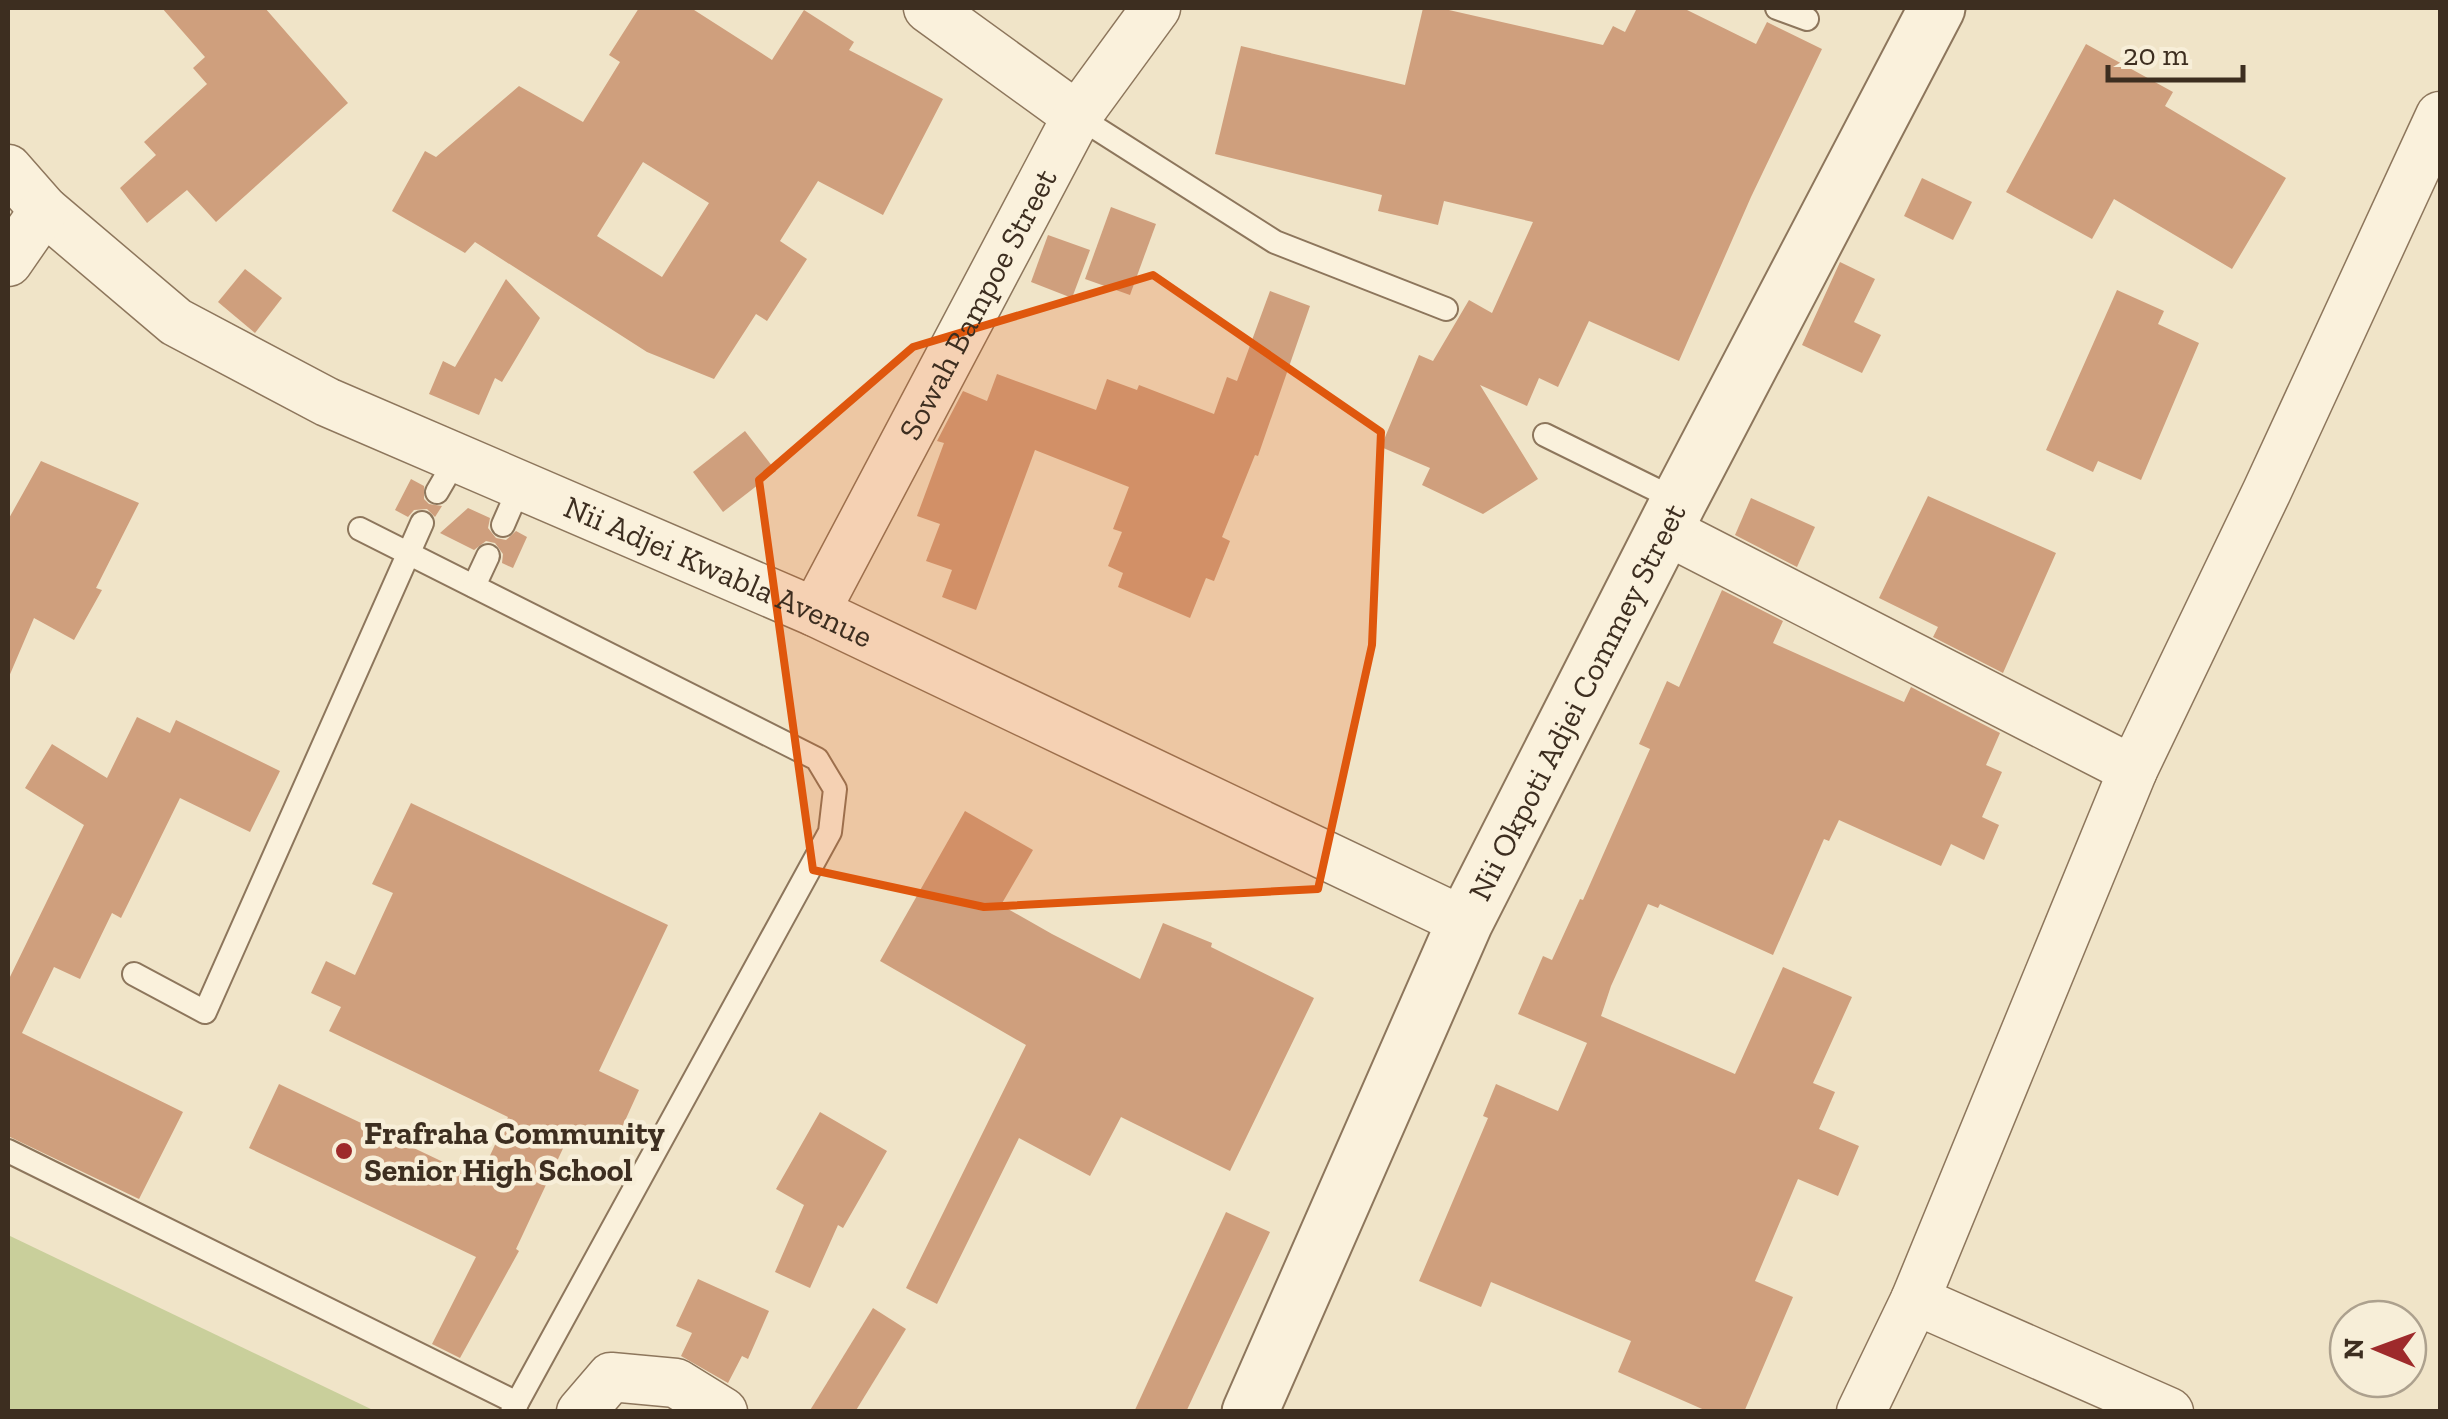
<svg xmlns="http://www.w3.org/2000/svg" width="2448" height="1419" viewBox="0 0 2448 1419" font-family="'Zilla Slab',serif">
<rect width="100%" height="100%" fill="#f0e4c8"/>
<!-- green -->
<polygon fill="#c9cf9b" points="8,1235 375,1411 8,1411"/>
<!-- building -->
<g fill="#cf9f7d" fill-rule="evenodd">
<polygon points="162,8 265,8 348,103 216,222 187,190 147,223 120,188 156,155 144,142 207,84 193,68 205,57"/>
<path d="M639,8H691L772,60L804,10L854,42L849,50L943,99L883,215L818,181L780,241L807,259L767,321L756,314L714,379L647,352L475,242L465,253L392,211L425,151L436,157L519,86L583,122L620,62L609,55ZM643,162L709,203L662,277L597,236Z"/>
<polygon points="1423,8 1440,8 1603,45 1613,26 1625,32 1637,8 1683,8 1756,44 1767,22 1822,49 1751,197 1679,361 1589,321 1558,387 1539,378 1527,406 1480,385 1538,479 1483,514 1422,485 1430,468 1381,447 1419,355 1433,361 1469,300 1492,313 1533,222 1444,201 1438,225 1378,211 1382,195 1215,154 1241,46 1405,85"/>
<polygon points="2086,44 2173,92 2165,106 2286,178 2232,269 2114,199 2092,239 2006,192"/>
<polygon points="1922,178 1972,202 1953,240 1904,216"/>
<polygon points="1111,207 1156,224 1130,295 1085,279"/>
<polygon points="1048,235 1090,250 1072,298 1031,282"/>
<polygon points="1840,262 1875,279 1854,322 1881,335 1862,373 1802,345"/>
<polygon points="245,269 282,298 255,333 218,302"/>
<polygon points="506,279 540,318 502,382 495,378 479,415 429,394 443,361 455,367"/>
<polygon points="2117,290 2164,311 2158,324 2199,343 2141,480 2098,461 2093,472 2046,450"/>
<polygon points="1270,291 1310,306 1258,456 1255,455 1222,537 1230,541 1214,581 1206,578 1190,618 1118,587 1123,573 1108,566 1122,532 1113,529 1129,487 1035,450 976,610 942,597 952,570 926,561 940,524 917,516 944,443 937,441 963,391 987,401 997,374 1096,410 1107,379 1137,390 1139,385 1214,414 1227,377 1237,381"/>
<polygon points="745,431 776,471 723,512 693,472"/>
<polygon points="41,461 139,503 96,588 102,590 74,640 34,618 8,679 8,520"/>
<polygon points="411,479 424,486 424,499 429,504 442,506 435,517 427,509 414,510 408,517 395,510"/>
<polygon points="1928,496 2056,553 2003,673 1933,637 1938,627 1879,598"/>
<polygon points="1751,498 1815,527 1797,567 1735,535"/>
<polygon points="468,508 490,518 488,528 496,538 506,540 516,531 527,537 513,568 502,563 503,554 495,543 486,541 474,550 440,533"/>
<polygon points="1722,590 1783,621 1773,643 1904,702 1911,687 2000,733 1986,765 2002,772 1982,817 1999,825 1984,860 1951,844 1941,866 1839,820 1829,841 1824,839 1773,955 1660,904 1658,908 1648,904 1611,986 1601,1016 1735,1074 1783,967 1852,997 1813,1083 1835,1092 1819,1129 1859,1146 1838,1196 1798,1179 1755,1281 1793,1297 1744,1412 1709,1412 1618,1372 1631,1341 1491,1282 1481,1307 1419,1281 1488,1118 1483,1116 1496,1084 1558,1111 1587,1043 1518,1014 1543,956 1552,960 1580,899 1583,900 1650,749 1639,744 1667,681 1679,687"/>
<polygon points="137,717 170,733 176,720 280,771 250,832 180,798 121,918 112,913 80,979 54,967 22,1033 183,1112 139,1199 8,1136 8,981 84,825 25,788 52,744 107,778"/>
<polygon points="411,803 668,925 599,1071 639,1090 614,1145 573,1127 516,1249 519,1251 460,1358 432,1344 476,1257 249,1148 279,1084 479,1179 508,1117 329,1031 341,1007 311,993 326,961 355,975 393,893 372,884"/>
<polygon points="965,811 1033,850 1001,905 1052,934 1140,979 1163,923 1212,943 1211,947 1314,998 1230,1171 1121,1117 1090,1176 1019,1138 937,1304 906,1288 1026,1045 880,961"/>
<polygon points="820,1112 887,1151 843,1228 838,1225 810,1288 775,1272 804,1205 776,1189"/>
<polygon points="1226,1212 1270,1232 1186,1412 1134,1412"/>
<polygon points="698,1279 769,1311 748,1359 742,1356 728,1383 681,1356 692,1333 676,1326"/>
<polygon points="873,1308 906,1329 855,1412 809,1412"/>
</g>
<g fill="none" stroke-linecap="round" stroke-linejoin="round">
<!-- service casing -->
<g stroke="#8d765c" stroke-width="26">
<g id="service">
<polyline points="1777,8 1807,19"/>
<polyline points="1077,116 1275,242 1446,309"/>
<polyline points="1545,435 1679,501"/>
<polyline points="437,492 458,456"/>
<polyline points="503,525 520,486"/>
<polyline points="360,529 817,759 835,789 830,832 512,1412"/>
<polyline points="474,586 488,556"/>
<polyline points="134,974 205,1012 422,523"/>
<polyline points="8,1151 517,1403"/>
</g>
</g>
<!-- minor casing -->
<g stroke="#8d765c" stroke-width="51">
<g id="minor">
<polyline points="928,8 1077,116"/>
<path id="s1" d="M8,169L44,210L176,322L327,402L815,612L1465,922"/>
<polyline points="8,262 44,210"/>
<polyline points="1667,531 2133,770"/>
<path id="s2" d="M815,612L1077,116L1156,8"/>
<polyline points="1915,1300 2169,1412"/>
<polyline points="581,1412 611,1377 676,1383 723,1412"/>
<polyline points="1861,1412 1915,1300 2133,770 2267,491 2440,116"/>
</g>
</g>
<!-- tertiary casing -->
<g stroke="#8d765c" stroke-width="59">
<g id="tertiary">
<path id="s3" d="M1250,1412L1465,922L1679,501L1937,8"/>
</g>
</g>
<!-- service -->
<use href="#service" stroke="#faf1dc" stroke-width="22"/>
<!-- minor -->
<use href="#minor" stroke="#faf1dc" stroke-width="48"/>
<!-- tertiary -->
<use href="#tertiary" stroke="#faf1dc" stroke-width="55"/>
</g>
<!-- marked area -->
<path fill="#df570d" fill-opacity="0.2" stroke="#df570d" stroke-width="8" stroke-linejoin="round" d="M1153,275L1381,432L1372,645L1318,889L984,907L813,870L759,480L913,347Z"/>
<!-- markers -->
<circle fill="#9e2a2b" stroke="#f7eed8" stroke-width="4" cx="344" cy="1151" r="10"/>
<g text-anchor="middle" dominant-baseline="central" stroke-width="9" stroke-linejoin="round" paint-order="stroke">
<!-- street labels -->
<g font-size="32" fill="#3d2e20" stroke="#f7eed8">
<text stroke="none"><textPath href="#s2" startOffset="348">Sowah Bampoe Street</textPath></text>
<text stroke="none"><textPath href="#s1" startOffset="825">Nii Adjei Kwabla Avenue</textPath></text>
<text stroke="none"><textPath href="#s3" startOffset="782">Nii Okpoti Adjei Commey Street</textPath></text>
</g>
<!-- poi labels -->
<g font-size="32" font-weight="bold" fill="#3d2e20" stroke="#f7eed8" text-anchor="start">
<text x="364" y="1133">Frafraha Community<tspan x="364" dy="37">Senior High School</tspan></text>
</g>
</g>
<!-- border -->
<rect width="2448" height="1419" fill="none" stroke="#3d2e20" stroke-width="20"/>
<!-- north arrow -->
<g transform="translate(2378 1349) rotate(271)"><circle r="48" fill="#f7eed8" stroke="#ada18e" stroke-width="2.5"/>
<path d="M0-8L18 38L0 25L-18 38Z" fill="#9e2a2b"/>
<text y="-15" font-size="28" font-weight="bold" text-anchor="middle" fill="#3d2e20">N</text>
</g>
<!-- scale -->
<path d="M2108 65v15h135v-15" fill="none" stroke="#3d2e20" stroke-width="5"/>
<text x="2123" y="65" font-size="30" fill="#3d2e20" stroke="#f7eed8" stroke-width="8" paint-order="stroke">20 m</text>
</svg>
